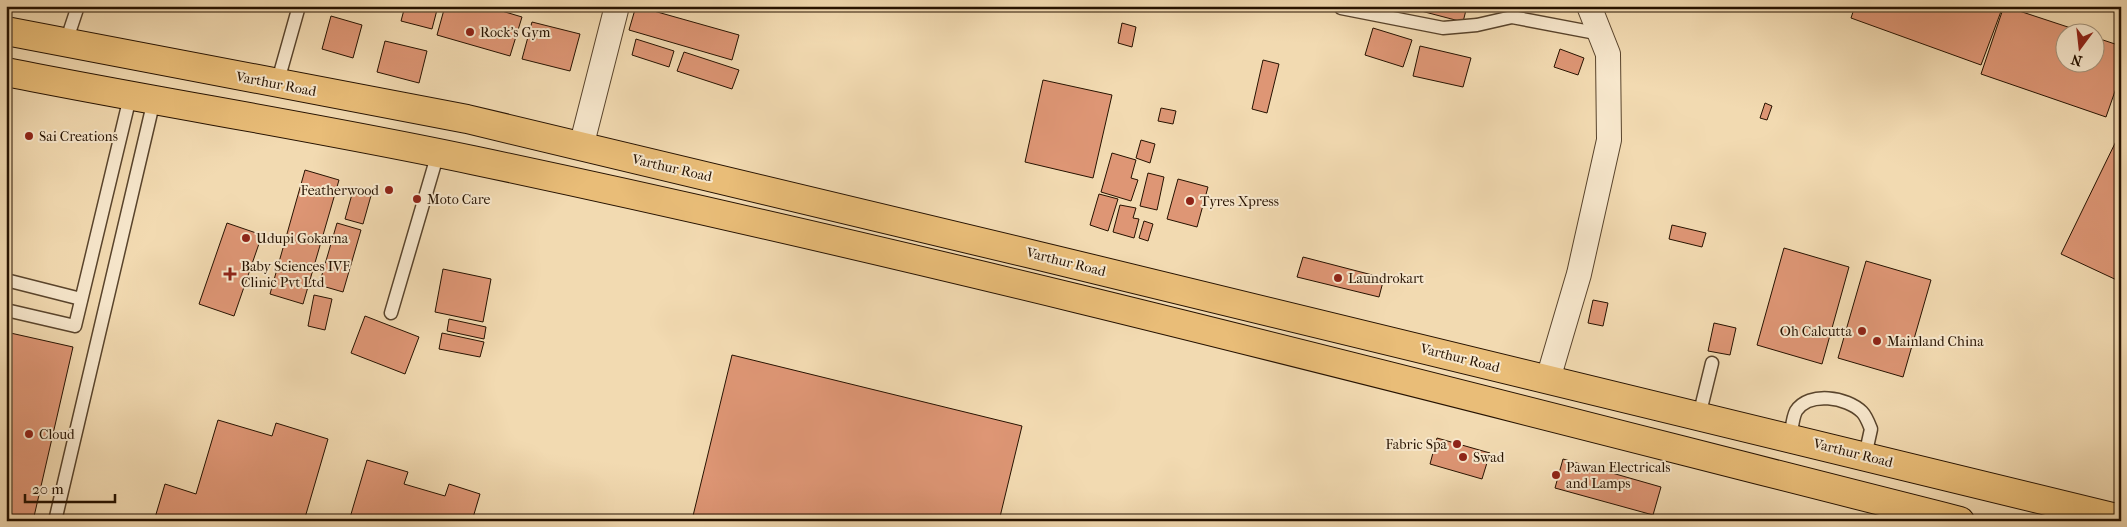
<svg xmlns="http://www.w3.org/2000/svg" width="2127" height="527" viewBox="0 0 2127 527" font-family="'IM FELL French Canon',serif">
<rect width="100%" height="100%" fill="#f2dab1"/>
<filter id="stains"><feTurbulence type="fractalNoise" baseFrequency=".004" numOctaves="4"/><feColorMatrix values="0 0 0 0 .2 0 0 0 0 .09 0 0 0 0 .02 0 0 0 .5 -.17"/></filter>
<radialGradient id="worn" r=".72"><stop offset=".6" stop-color="#630" stop-opacity="0"/><stop offset="1" stop-color="#630" stop-opacity=".3"/></radialGradient>
<!-- building -->
<g fill="#de9675" stroke="#261200">
<polygon points="405,6 438,6 432,29 401,21"/>
<polygon points="445,6 485,6 522,17 510,56 437,35"/>
<polygon points="636,6 739,35 732,60 629,30"/>
<polygon points="1402,6 1467,6 1463,22"/>
<polygon points="1855,6 2003,6 1981,65 1851,18"/>
<polygon points="2004,6 2083,32 2064,32 2064,62 2094,62 2094,37 2121,46 2121,74 2106,117 1981,74"/>
<polygon points="331,16 362,25 353,58 322,49"/>
<polygon points="532,22 580,34 570,71 522,59"/>
<polygon points="1122,23 1136,27 1132,47 1118,43"/>
<polygon points="1373,28 1412,40 1403,67 1365,55"/>
<polygon points="636,39 674,51 669,67 632,55"/>
<polygon points="385,41 427,51 419,83 377,72"/>
<polygon points="1420,46 1471,58 1463,87 1413,76"/>
<polygon points="1560,49 1584,58 1578,75 1554,67"/>
<polygon points="684,52 739,70 732,89 677,71"/>
<polygon points="1263,60 1279,64 1267,113 1252,109"/>
<polygon points="1043,80 1112,95 1093,178 1025,162"/>
<polygon points="1765,103 1772,106 1767,120 1760,118"/>
<polygon points="1161,108 1176,111 1173,124 1158,121"/>
<polygon points="2121,131 2121,282 2061,254"/>
<polygon points="1141,140 1155,144 1150,163 1136,158"/>
<polygon points="1112,153 1136,160 1131,178 1138,180 1131,201 1101,192"/>
<polygon points="305,170 339,180 303,304 270,294"/>
<polygon points="1148,173 1164,177 1157,210 1140,206"/>
<polygon points="1178,179 1208,187 1197,227 1167,219"/>
<polygon points="354,187 372,192 363,224 345,219"/>
<polygon points="1099,194 1118,199 1108,231 1090,225"/>
<polygon points="1120,205 1136,208 1133,218 1139,219 1134,238 1113,232"/>
<polygon points="1144,221 1153,224 1148,241 1139,238"/>
<polygon points="227,223 262,235 234,316 199,304"/>
<polygon points="337,223 361,230 343,292 319,285"/>
<polygon points="1672,225 1706,233 1702,247 1669,239"/>
<polygon points="1784,248 1849,267 1822,364 1757,345"/>
<polygon points="1303,257 1384,278 1379,297 1297,277"/>
<polygon points="1866,261 1931,280 1903,377 1838,358"/>
<polygon points="443,269 491,279 483,322 435,312"/>
<polygon points="314,295 332,299 325,330 308,326"/>
<polygon points="1593,300 1608,303 1603,326 1588,323"/>
<polygon points="365,316 419,337 405,374 351,353"/>
<polygon points="449,319 486,327 484,339 447,331"/>
<polygon points="1714,323 1736,328 1730,355 1708,351"/>
<polygon points="6,332 73,347 33,521 6,521"/>
<polygon points="442,333 484,342 480,357 439,349"/>
<polygon points="732,355 1022,426 999,521 692,520"/>
<polygon points="218,420 272,436 276,423 328,439 304,521 154,521 165,484 196,494"/>
<polygon points="1437,438 1490,453 1482,479 1430,464"/>
<polygon points="1563,459 1661,487 1653,515 1555,488"/>
<polygon points="367,460 408,472 404,484 445,496 449,484 480,494 472,521 349,521"/>
</g>
<g fill="none" stroke-linecap="round" stroke-linejoin="round">
<!-- service casing -->
<g stroke="#59442c" stroke-width="15">
<g id="service">
<polyline points="1341,8 1443,28 1477,25 1512,17 1601,34"/>
<polyline points="66,42 78,6"/>
<polyline points="277,84 299,6"/>
<polyline points="6,280 81,299"/>
<polyline points="6,310 75,326 130,97"/>
<polyline points="391,313 438,153"/>
<polyline points="1699,416 1712,363"/>
<path d="M1790,438C1792,430 1792,419 1796,411C1809,391 1847,397 1862,412C1866,416 1869,424 1871,429L1865,456"/>
<polyline points="55,521 154,100"/>
</g>
</g>
<!-- minor casing -->
<g stroke="#59442c" stroke-width="26">
<g id="minor">
<polyline points="581,147 617,6"/>
<polyline points="1548,379 1579,274 1609,140 1608,54 1589,6"/>
</g>
</g>
<!-- primary casing -->
<g stroke="#261200" stroke-width="30">
<g id="primary">
<polyline points="6,31 467,119 1031,254 2121,519"/>
<path d="M6,72C161,103 317,127 472,160C971,265 1465,396 1960,521"/>
</g>
</g>
<!-- service -->
<use href="#service" stroke="#f7e7cc" stroke-width="12"/>
<!-- minor -->
<use href="#minor" stroke="#f7e7cc" stroke-width="24"/>
<!-- primary -->
<use href="#primary" stroke="#e9bd78" stroke-width="28"/>
</g>
<!-- markers -->
<g fill="#8f2418" stroke="#f7e7cc" stroke-width="2">
<circle cx="470" cy="32" r="5"/>
<circle cx="29" cy="136" r="5"/>
<circle cx="389" cy="190" r="5"/>
<circle cx="417" cy="199" r="5"/>
<circle cx="1190" cy="201" r="5"/>
<circle cx="246" cy="238" r="5"/>
<path d="M227.5 266.5h5v5h5v5h-5v5h-5v-5h-5v-5h5z"/>
<circle cx="1338" cy="278" r="5"/>
<circle cx="1862" cy="331" r="5"/>
<circle cx="1877" cy="341" r="5"/>
<circle cx="29" cy="434" r="5"/>
<circle cx="1457" cy="444" r="5"/>
<circle cx="1463" cy="457" r="5"/>
<circle cx="1556" cy="475" r="5"/>
</g>
<g text-anchor="middle" dominant-baseline="central" stroke-width="4" stroke-linejoin="round" paint-order="stroke">
<!-- poi labels -->
<g font-size="14" fill="#261200" stroke="#f7e7cc" text-anchor="start">
<text x="480" y="32">Rock's Gym</text>
<text x="39" y="136">Sai Creations</text>
<text x="379" y="190" text-anchor="end">Featherwood</text>
<text x="427" y="199">Moto Care</text>
<text x="1200" y="201">Tyres Xpress</text>
<text x="256" y="238">Udupi Gokarna</text>
<text x="241" y="266">Baby Sciences IVF<tspan x="241" dy="16">Clinic Pvt Ltd</tspan></text>
<text x="1348" y="278">Laundrokart</text>
<text x="1852" y="331" text-anchor="end">Oh Calcutta</text>
<text x="1887" y="341">Mainland China</text>
<text x="39" y="434">Cloud</text>
<text x="1447" y="444" text-anchor="end">Fabric Spa</text>
<text x="1473" y="457">Swad</text>
<text x="1566" y="467">Pawan Electricals<tspan x="1566" dy="16">and Lamps</tspan></text>
</g>
<!-- street labels -->
<g font-size="14" fill="#261200" stroke="#f7e7cc">
<text transform="translate(276 84) rotate(11)">Varthur Road</text>
<text transform="translate(672 168) rotate(13)">Varthur Road</text>
<text transform="translate(1066 262) rotate(14)">Varthur Road</text>
<text transform="translate(1460 358) rotate(14)">Varthur Road</text>
<text transform="translate(1853 453) rotate(14)">Varthur Road</text>
</g>
</g>
<!-- margin -->
<rect width="2127" height="527" fill="none" stroke="#f2dab1" stroke-width="25"/>
<rect x="8" y="8" width="2112" height="512" fill="none" stroke="#261200" stroke-width="2.5"/>
<rect x="12" y="12" width="2102" height="502" fill="none" stroke="#261200"/>
<!-- north arrow -->
<g transform="translate(2080 48) rotate(195)"><circle r="24" fill="#f7e7cc" stroke="#a3927a"/>
<path d="M0-4L9 19L0 12L-9 19Z" fill="#8f2418"/>
<text y="-8" font-size="14" font-weight="bold" text-anchor="middle" fill="#261200">N</text>
</g>
<!-- scale -->
<path d="M25 494v8h90v-8" fill="none" stroke="#261200" stroke-width="2.5"/>
<text x="32" y="494" font-size="15" fill="#261200" stroke="#f7e7cc" stroke-width="4" paint-order="stroke">20 m</text>
<rect width="100%" height="100%" filter="url(#stains)"/>
<rect width="100%" height="100%" fill="url(#worn)"/>
</svg>
